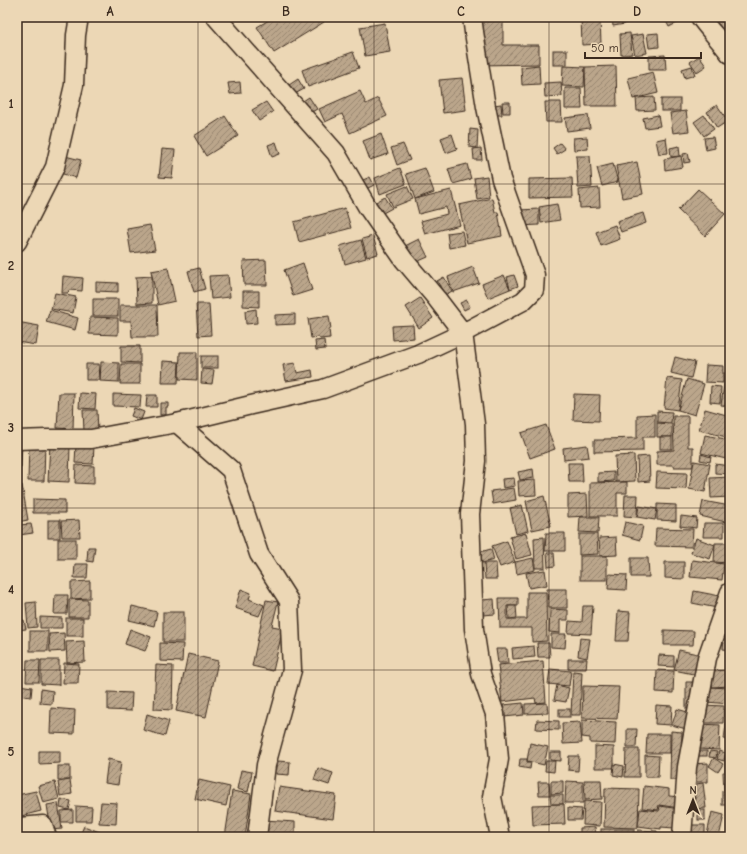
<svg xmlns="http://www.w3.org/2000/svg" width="747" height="854" viewBox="0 0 747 854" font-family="'Comic Neue',sans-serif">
<defs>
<pattern id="building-hatch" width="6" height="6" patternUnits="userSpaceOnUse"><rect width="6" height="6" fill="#bba68b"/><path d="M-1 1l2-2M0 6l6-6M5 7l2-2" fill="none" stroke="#998771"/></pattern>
</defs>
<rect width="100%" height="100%" fill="#ecd7b5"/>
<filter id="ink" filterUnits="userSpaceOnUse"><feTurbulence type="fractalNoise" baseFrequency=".025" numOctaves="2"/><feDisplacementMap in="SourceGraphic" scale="8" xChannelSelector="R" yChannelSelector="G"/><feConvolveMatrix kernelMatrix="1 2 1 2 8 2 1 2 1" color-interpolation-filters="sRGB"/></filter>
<g filter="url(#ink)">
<!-- building -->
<g fill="url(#building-hatch)" stroke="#3b2a1e">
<polygon points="274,17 321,17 324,22 274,53 257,27"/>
<polygon points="581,17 600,17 601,44 582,45"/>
<polygon points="612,17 624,17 625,24 613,26"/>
<polygon points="664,17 689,17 669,27"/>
<polygon points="710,17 730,17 730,45"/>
<polygon points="503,19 503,45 539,45 539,64 480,65 479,20"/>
<polygon points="385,23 390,52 365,56 360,27"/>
<polygon points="630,33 632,54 621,55 620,34"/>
<polygon points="658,33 659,47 649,48 647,34"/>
<polygon points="643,34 647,53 635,55 631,36"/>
<rect x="553" y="50" width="14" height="15"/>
<polygon points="353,52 359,68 308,87 302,70"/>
<polygon points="665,55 666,70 649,70 649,56"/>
<polygon points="699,56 706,66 697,72 690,62"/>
<polygon points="539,65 540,84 522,85 521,67"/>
<polygon points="563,66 585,67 584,87 562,86"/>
<polygon points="616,66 617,106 586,106 585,67"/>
<polygon points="692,66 695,75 685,78 682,69"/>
<polygon points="653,72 658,93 633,99 628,78"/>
<polygon points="462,78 466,110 443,113 439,80"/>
<polygon points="298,79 304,89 295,94 289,85"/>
<polygon points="240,82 241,93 230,94 228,83"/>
<polygon points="561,82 562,96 545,97 544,83"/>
<polygon points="565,88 581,88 582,109 565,109"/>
<polygon points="360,91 366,104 378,98 387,116 350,133 342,114 325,122 319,109"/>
<polygon points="309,97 317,109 308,114 300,103"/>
<polygon points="654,97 655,110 637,111 636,98"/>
<rect x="661" y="99" width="19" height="12"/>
<polygon points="266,102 273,112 259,121 252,110"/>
<polygon points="502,102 510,102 510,113 503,113"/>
<polygon points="545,102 561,102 562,122 546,122"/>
<polygon points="501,104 502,115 495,115 494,105"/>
<polygon points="717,105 728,121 717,128 707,112"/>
<polygon points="686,111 689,131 673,133 670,113"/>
<polygon points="588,115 590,128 567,131 565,118"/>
<polygon points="658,115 660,126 645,128 643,118"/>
<polygon points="704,115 714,129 704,136 694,122"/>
<polygon points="225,116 238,136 206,156 194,136"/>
<polygon points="470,129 478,130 477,148 469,147"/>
<polygon points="381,134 388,154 370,160 363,141"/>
<polygon points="452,134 457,149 446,153 441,138"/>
<polygon points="587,137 588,149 574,150 573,138"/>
<polygon points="713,137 715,148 706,150 704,138"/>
<polygon points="666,138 668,153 659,154 656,140"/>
<polygon points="276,142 280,154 272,157 268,145"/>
<polygon points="560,143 565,149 557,154 553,148"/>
<polygon points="403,144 410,160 397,165 391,148"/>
<polygon points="679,146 680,156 671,157 670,148"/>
<polygon points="481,148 482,160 474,160 473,149"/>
<polygon points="162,149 175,150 172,178 159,177"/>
<polygon points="688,153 690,162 684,163 683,154"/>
<polygon points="65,156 81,160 76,178 60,173"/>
<polygon points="576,156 590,156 592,187 578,188"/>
<polygon points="681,156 683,167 665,170 664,159"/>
<polygon points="637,162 643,194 622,198 616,166"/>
<polygon points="467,164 471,179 453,184 448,169"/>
<polygon points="613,164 618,182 602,186 597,168"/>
<polygon points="400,168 406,184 380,194 375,178"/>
<polygon points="425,168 434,192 415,199 406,174"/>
<polygon points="487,176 489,197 477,199 474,178"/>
<polygon points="370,177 374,185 366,189 363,180"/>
<polygon points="572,178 573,197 529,198 529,179"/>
<polygon points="407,186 413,199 393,207 387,194"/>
<polygon points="599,188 600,207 580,208 579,190"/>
<polygon points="698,189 725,214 705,236 678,210"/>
<polygon points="451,190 460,225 425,234 421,221 447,214 446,207 419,214 415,199"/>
<polygon points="385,197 392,208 381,214 374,203"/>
<polygon points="492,198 495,212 498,212 502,236 467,243 459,205"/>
<polygon points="557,204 560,220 541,223 539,207"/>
<polygon points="345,208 351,228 299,242 294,222"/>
<polygon points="539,209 539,225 520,226 519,210"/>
<polygon points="643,213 646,223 621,232 617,221"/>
<polygon points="150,225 155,250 131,253 127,229"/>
<polygon points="615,225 620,239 601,246 596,232"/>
<polygon points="462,231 465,245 449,248 447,233"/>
<polygon points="373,236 378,254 367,257 362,239"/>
<polygon points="419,239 428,257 412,264 403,247"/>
<polygon points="361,240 366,258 345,264 340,246"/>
<polygon points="266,260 267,285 244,285 243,261"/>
<polygon points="303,263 312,290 293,296 284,270"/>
<polygon points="473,267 479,283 453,292 448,277"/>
<polygon points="168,268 175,301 158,305 151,271"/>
<polygon points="199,268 205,289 194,292 188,271"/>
<polygon points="228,275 230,297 211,299 209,276"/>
<polygon points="504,275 510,289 488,298 482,284"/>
<polygon points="514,275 518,286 510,289 507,277"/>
<polygon points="63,276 83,278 82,291 69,290 68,293 62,293"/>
<polygon points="152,276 152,303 137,304 136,277"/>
<polygon points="444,277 452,291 445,295 437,281"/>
<polygon points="96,282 118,283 118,292 96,291"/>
<polygon points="243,291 259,291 259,307 243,306"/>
<polygon points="55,293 76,297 73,313 51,309"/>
<polygon points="420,298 433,318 419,328 406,307"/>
<rect x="93" y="299" width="25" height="17"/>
<polygon points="467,300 470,307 464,310 460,303"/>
<polygon points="196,304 209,304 211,335 198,336"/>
<polygon points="120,305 157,305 158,337 132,337 131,321 120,321"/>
<polygon points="256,309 257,323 246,324 245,311"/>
<polygon points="50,310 78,318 75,330 46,322"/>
<polygon points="295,314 295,324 275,325 275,315"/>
<polygon points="329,316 331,329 329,329 330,338 320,339 319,337 311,338 308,319"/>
<polygon points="90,317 118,318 118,335 89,334"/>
<polygon points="17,322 39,326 36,345 17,342"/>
<polygon points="413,325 414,338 393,340 392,326"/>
<polygon points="324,340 325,349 316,350 315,341"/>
<polygon points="121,346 140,346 140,363 121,362"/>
<polygon points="180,352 197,352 197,380 179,379"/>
<rect x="201" y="356" width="17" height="12"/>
<polygon points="675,357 695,362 691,378 671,373"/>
<polygon points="163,361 179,362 178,383 162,383"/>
<polygon points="101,362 119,363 119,382 100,381"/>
<polygon points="295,363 297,373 312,370 313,377 286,381 283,365"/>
<polygon points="86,364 99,364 100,380 86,380"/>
<polygon points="121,364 140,364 140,384 120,384"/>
<polygon points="706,365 723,366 723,383 705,382"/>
<polygon points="202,369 214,370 212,384 201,383"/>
<rect x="724" y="373" width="6" height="12"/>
<polygon points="667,378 682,380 678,410 664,408"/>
<polygon points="687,379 704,384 695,415 678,410"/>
<polygon points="724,385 730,386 730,406 721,405"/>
<polygon points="711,386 721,387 720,403 710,402"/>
<polygon points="59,393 74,393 73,429 57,428"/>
<polygon points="80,393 96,394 95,409 79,408"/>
<polygon points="113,394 141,395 140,407 113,406"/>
<polygon points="574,394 600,395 599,421 573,420"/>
<polygon points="147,395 157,395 157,407 146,407"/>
<polygon points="160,403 168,403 168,407 166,407 166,415 160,415"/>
<polygon points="134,408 144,412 141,420 131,416"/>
<polygon points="705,409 730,416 730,438 699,430"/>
<polygon points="83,410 97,410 98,431 84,431"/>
<polygon points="657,411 672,412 671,423 657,422"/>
<polygon points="655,414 655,437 643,437 643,451 594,452 594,440 604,440 604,439 637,438 637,415"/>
<polygon points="673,416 688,416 688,447 693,447 693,467 674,467 674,465 657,465 657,451 674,450"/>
<polygon points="657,423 672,424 672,437 657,437"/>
<polygon points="546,425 555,449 530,458 521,433"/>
<polygon points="705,435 730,440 726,459 701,453"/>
<rect x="660" y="437" width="12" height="12"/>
<polygon points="17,442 22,442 21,467 17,466"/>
<polygon points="29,442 45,442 44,481 28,481"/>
<polygon points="50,444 70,445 69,482 48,481"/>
<polygon points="76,444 94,446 93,464 75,463"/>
<polygon points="587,445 589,457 564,460 563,448"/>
<polygon points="701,454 711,457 710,462 700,460"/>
<polygon points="634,455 635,481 616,482 615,456"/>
<polygon points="649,456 650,481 638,482 637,457"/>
<polygon points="694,461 710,464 705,492 689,489"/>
<polygon points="568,463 582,463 583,482 569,482"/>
<polygon points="715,464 730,466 730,474 715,473"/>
<polygon points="76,465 94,466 94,484 75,483"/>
<polygon points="533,469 534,478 520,480 518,472"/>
<polygon points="614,472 614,481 598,482 598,473"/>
<polygon points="657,472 687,473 686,489 656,488"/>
<polygon points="730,477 730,497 711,498 710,478"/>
<polygon points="514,478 515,486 503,488 502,479"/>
<polygon points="535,480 536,495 519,496 518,481"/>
<polygon points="627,482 627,493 617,493 617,516 590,516 590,483"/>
<polygon points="22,485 28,520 17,522 17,486"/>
<polygon points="514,488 516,500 493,504 491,491"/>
<polygon points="587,494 588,516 568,517 568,495"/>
<polygon points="625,495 638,495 637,517 624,516"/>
<polygon points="544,496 551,526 532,530 526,501"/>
<polygon points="33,499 65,500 65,513 33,513"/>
<polygon points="703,501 730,506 730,523 700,516"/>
<polygon points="657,504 676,505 676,521 657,520"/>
<polygon points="522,505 528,531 516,534 510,508"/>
<polygon points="639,506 657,509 655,520 637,517"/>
<polygon points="681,516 697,518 696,528 680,526"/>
<polygon points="580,517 599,517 598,533 579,532"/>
<rect x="48" y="520" width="12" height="18"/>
<polygon points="79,520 80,537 62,537 61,521"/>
<polygon points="625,522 643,526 640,540 622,535"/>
<polygon points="704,523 724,523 724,537 703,537"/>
<polygon points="31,524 33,533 19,535 18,525"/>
<polygon points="656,528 693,529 692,547 655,546"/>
<polygon points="526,533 532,555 516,559 510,537"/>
<polygon points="546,533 565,533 565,551 545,551"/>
<polygon points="579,534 597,534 598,554 579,555"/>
<polygon points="544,537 545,568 535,568 534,538"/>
<polygon points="616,537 617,555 600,556 599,538"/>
<polygon points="696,538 715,545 710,559 691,553"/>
<rect x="58" y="539" width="18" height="20"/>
<polygon points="507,541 515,562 500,567 492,546"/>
<polygon points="715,543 730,543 729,563 714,562"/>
<polygon points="88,547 95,547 93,562 87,561"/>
<polygon points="491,549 494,560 482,563 480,552"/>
<polygon points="547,553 554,553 555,566 548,567"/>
<rect x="580" y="556" width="27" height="24"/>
<polygon points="533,558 535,570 517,574 515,562"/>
<polygon points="631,558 648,558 649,577 631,577"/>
<polygon points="692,560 724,564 722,580 690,577"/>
<polygon points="665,562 684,562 684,579 665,578"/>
<polygon points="484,563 496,563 497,579 485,579"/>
<polygon points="75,564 88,564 87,578 74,578"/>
<polygon points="545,570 547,585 529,588 526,573"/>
<polygon points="609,574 627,575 626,590 608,589"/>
<polygon points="90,581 90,598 71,599 71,582"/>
<polygon points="241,589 251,593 249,599 264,605 259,616 235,608"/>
<polygon points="547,589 567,589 567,608 548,608"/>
<polygon points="694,591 720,596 717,608 692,603"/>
<polygon points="527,592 546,592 547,641 532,642 532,628 500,628 499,598 518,598 518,606 507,606 507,619 527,619"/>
<polygon points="55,595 68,595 67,614 54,614"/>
<polygon points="69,599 88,600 88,617 69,617"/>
<polygon points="494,599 495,614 483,615 482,600"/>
<polygon points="266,600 278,602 272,626 283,628 273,671 252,666"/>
<polygon points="36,602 37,627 28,628 26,603"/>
<polygon points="132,606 157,612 154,626 129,620"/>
<polygon points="508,606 516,606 517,618 509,619"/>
<polygon points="583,606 593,606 591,634 568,633 569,621 582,622"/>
<polygon points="550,609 568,610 568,620 560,620 560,633 549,632"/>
<polygon points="618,611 630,612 628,641 616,641"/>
<rect x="163" y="612" width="21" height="30"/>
<polygon points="40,617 62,618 62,628 40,628"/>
<rect x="66" y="618" width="17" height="18"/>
<polygon points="24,620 26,629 17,630 17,621"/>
<polygon points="130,629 151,637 145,651 125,644"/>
<polygon points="664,630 694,631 693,645 664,645"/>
<polygon points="724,630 730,630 730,650 723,649"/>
<rect x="30" y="631" width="18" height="20"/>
<polygon points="64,633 65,651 50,652 49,634"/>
<polygon points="551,634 566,634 565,648 551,647"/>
<polygon points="580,638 590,639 587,658 578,656"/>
<polygon points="84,641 85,662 67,663 66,642"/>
<polygon points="160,643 183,644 182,662 160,661"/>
<polygon points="537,643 549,643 550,657 538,657"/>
<polygon points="534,646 535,657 513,659 512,648"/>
<polygon points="496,649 507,649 508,663 498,663"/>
<polygon points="679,650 702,655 698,675 674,670"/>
<polygon points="188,654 218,661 206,717 176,711"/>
<polygon points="659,655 674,656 674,667 658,666"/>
<polygon points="568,659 587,659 586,669 568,669"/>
<polygon points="27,660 40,660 39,682 26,682"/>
<polygon points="41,660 59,660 59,685 41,684"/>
<polygon points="543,661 546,702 536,703 535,698 502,702 498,665"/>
<polygon points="64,663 79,664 78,683 63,683"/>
<polygon points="156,665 173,666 172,710 154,709"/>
<polygon points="550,669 571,671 569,686 548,684"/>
<polygon points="657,670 674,671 673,693 656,692"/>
<polygon points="730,670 730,686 712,687 711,671"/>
<polygon points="573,671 582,672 580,715 571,715"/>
<polygon points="686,682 694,682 695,709 686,709"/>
<polygon points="19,685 32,687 31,697 18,695"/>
<polygon points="557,685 569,688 566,702 554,700"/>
<polygon points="583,686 619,687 617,719 582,718"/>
<polygon points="707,687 730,688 730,704 706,702"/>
<polygon points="41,689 53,691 52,704 40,703"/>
<polygon points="108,692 132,693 131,711 108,710"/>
<polygon points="523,703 524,715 504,717 503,705"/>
<polygon points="547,703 548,713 525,714 525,704"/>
<polygon points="656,705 672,706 671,725 655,724"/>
<polygon points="702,705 724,706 723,723 701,723"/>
<polygon points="726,705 730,705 730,724 725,724"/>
<polygon points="51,708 75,710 74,734 50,733"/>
<rect x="559" y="709" width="11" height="8"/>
<polygon points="677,709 691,713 686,729 672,725"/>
<polygon points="147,714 169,721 165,736 143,730"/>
<polygon points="537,720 559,721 559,730 536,729"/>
<polygon points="582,720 616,722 615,744 590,743 590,738 582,737"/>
<polygon points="580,722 582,743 563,744 562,723"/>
<polygon points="700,724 720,725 719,750 699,749"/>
<polygon points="726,724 730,725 730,740 724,739"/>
<polygon points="627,729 637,729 636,747 627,747"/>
<polygon points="671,731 682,732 681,780 670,780"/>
<polygon points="647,734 670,734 670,753 646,753"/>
<polygon points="530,743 548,747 544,765 527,761"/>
<polygon points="595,746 614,747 614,768 595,768"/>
<polygon points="626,749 639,749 639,777 625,777"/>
<polygon points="39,751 60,751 60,763 39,764"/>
<rect x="694" y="751" width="13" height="5"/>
<polygon points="710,751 717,752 716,758 709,757"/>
<polygon points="719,751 726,753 724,761 717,759"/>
<polygon points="550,752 561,752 561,761 550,760"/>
<polygon points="645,755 659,756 658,777 645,777"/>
<polygon points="725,755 730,756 730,771 725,771"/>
<polygon points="569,756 579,756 578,771 568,770"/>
<polygon points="714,758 723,764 718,772 709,766"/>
<polygon points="108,759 121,762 118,785 105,783"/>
<polygon points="520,759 527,759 527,762 531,762 530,769 519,767"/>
<polygon points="278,761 290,762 289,775 276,774"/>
<polygon points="546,761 555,761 554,772 545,771"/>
<polygon points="708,763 708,782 691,782 691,764"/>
<polygon points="614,764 624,766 623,777 613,775"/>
<rect x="58" y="766" width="12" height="14"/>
<polygon points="318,768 333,773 329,785 314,780"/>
<polygon points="241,770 252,772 248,792 237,789"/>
<polygon points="723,772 730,772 730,790 724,790"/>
<polygon points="70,780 72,794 60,796 58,782"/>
<polygon points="199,780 230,787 226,806 195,799"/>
<polygon points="584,780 601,780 602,799 585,800"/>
<polygon points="551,781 563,781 563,793 551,794"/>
<polygon points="566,781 583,782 583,803 565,803"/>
<polygon points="55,782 59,799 43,803 38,786"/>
<polygon points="538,782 549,782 550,795 539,795"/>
<polygon points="703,783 706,808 692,809 689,785"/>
<polygon points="644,786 669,789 669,796 681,797 679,808 659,805 658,810 642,808"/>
<polygon points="279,787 336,795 333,819 275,811"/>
<polygon points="605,788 639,789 638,828 604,827"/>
<polygon points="36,791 41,811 17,817 17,795"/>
<polygon points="232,791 251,794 245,837 225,837"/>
<rect x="722" y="791" width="8" height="14"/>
<polygon points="550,795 563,795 563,804 551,804"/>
<polygon points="61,799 71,801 69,810 60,808"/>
<polygon points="584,801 601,802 600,826 583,825"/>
<polygon points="101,802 117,803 116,824 99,823"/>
<polygon points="58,803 62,829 51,830 47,805"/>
<polygon points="564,804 565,824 533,825 532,805"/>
<polygon points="76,806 92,807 91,821 76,821"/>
<polygon points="660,806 680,809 674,828 661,827 661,829 638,826 640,809 659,811"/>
<polygon points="568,808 582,809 581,820 568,820"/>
<polygon points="73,810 73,822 61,822 61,811"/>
<rect x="698" y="810" width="7" height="10"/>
<polygon points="712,812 724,815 719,837 707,834"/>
<polygon points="264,820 295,822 295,837 263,835"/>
<polygon points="691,825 705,825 705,836 691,835"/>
<polygon points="84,826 107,835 106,837 85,837 80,835"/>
<polygon points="595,827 596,837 580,837 580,828"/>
<rect x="601" y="829" width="33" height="8"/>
<polygon points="638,830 657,831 657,837 638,837"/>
</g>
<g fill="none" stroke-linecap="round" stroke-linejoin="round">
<!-- minor casing -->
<g stroke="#3b2a1e" stroke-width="21">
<g id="minor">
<polyline points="216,17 336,153 368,208 404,260 437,299 463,333 475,424 476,461 470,514 474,629 481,674 495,714 499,759 492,797 500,837"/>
<path d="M700,17C709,30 721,41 730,54"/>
<polyline points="17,242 55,167 74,85 76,35 79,17"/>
<polyline points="177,423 231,470 259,554 289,601 292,670 266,765 257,837"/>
<polyline points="17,440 47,439 91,439 177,423 251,405 323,389 418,354 463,333 523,301 534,290 535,275 501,179 486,107 474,32 472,17"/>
<polyline points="17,826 20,827 43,825 47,837"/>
<polyline points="682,837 687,767 707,658 730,592"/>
</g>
</g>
<!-- minor -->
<use href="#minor" stroke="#ecd7b5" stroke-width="18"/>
</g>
</g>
<!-- grid -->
<path fill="none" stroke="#3b2a1e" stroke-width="1" stroke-opacity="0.55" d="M198,17V837M374,17V837M549,17V837M17,184H730M17,346H730M17,508H730M17,670H730"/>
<!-- margin -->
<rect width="747" height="854" fill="none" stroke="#ecd7b5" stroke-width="44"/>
<!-- north arrow -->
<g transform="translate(693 800)" stroke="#ecd7b5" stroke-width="3" paint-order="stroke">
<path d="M0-3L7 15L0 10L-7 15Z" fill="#3b2a1e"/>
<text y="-6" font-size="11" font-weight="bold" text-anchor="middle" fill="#3b2a1e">N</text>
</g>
<!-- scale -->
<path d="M585 52v6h116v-6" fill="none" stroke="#3b2a1e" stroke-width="2"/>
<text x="591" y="52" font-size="12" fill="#3b2a1e" stroke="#ecd7b5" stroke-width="3" paint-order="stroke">50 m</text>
<rect x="22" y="22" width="703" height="810" fill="none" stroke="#3b2a1e" stroke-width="1.5"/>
<g font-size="13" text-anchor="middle" font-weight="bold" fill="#3b2a1e">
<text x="110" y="16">A</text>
<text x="286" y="16">B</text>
<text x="461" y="16">C</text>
<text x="637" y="16">D</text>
<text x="11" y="108">1</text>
<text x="11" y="270">2</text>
<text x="11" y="432">3</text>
<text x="11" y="594">4</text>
<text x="11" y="756">5</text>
</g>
</svg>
